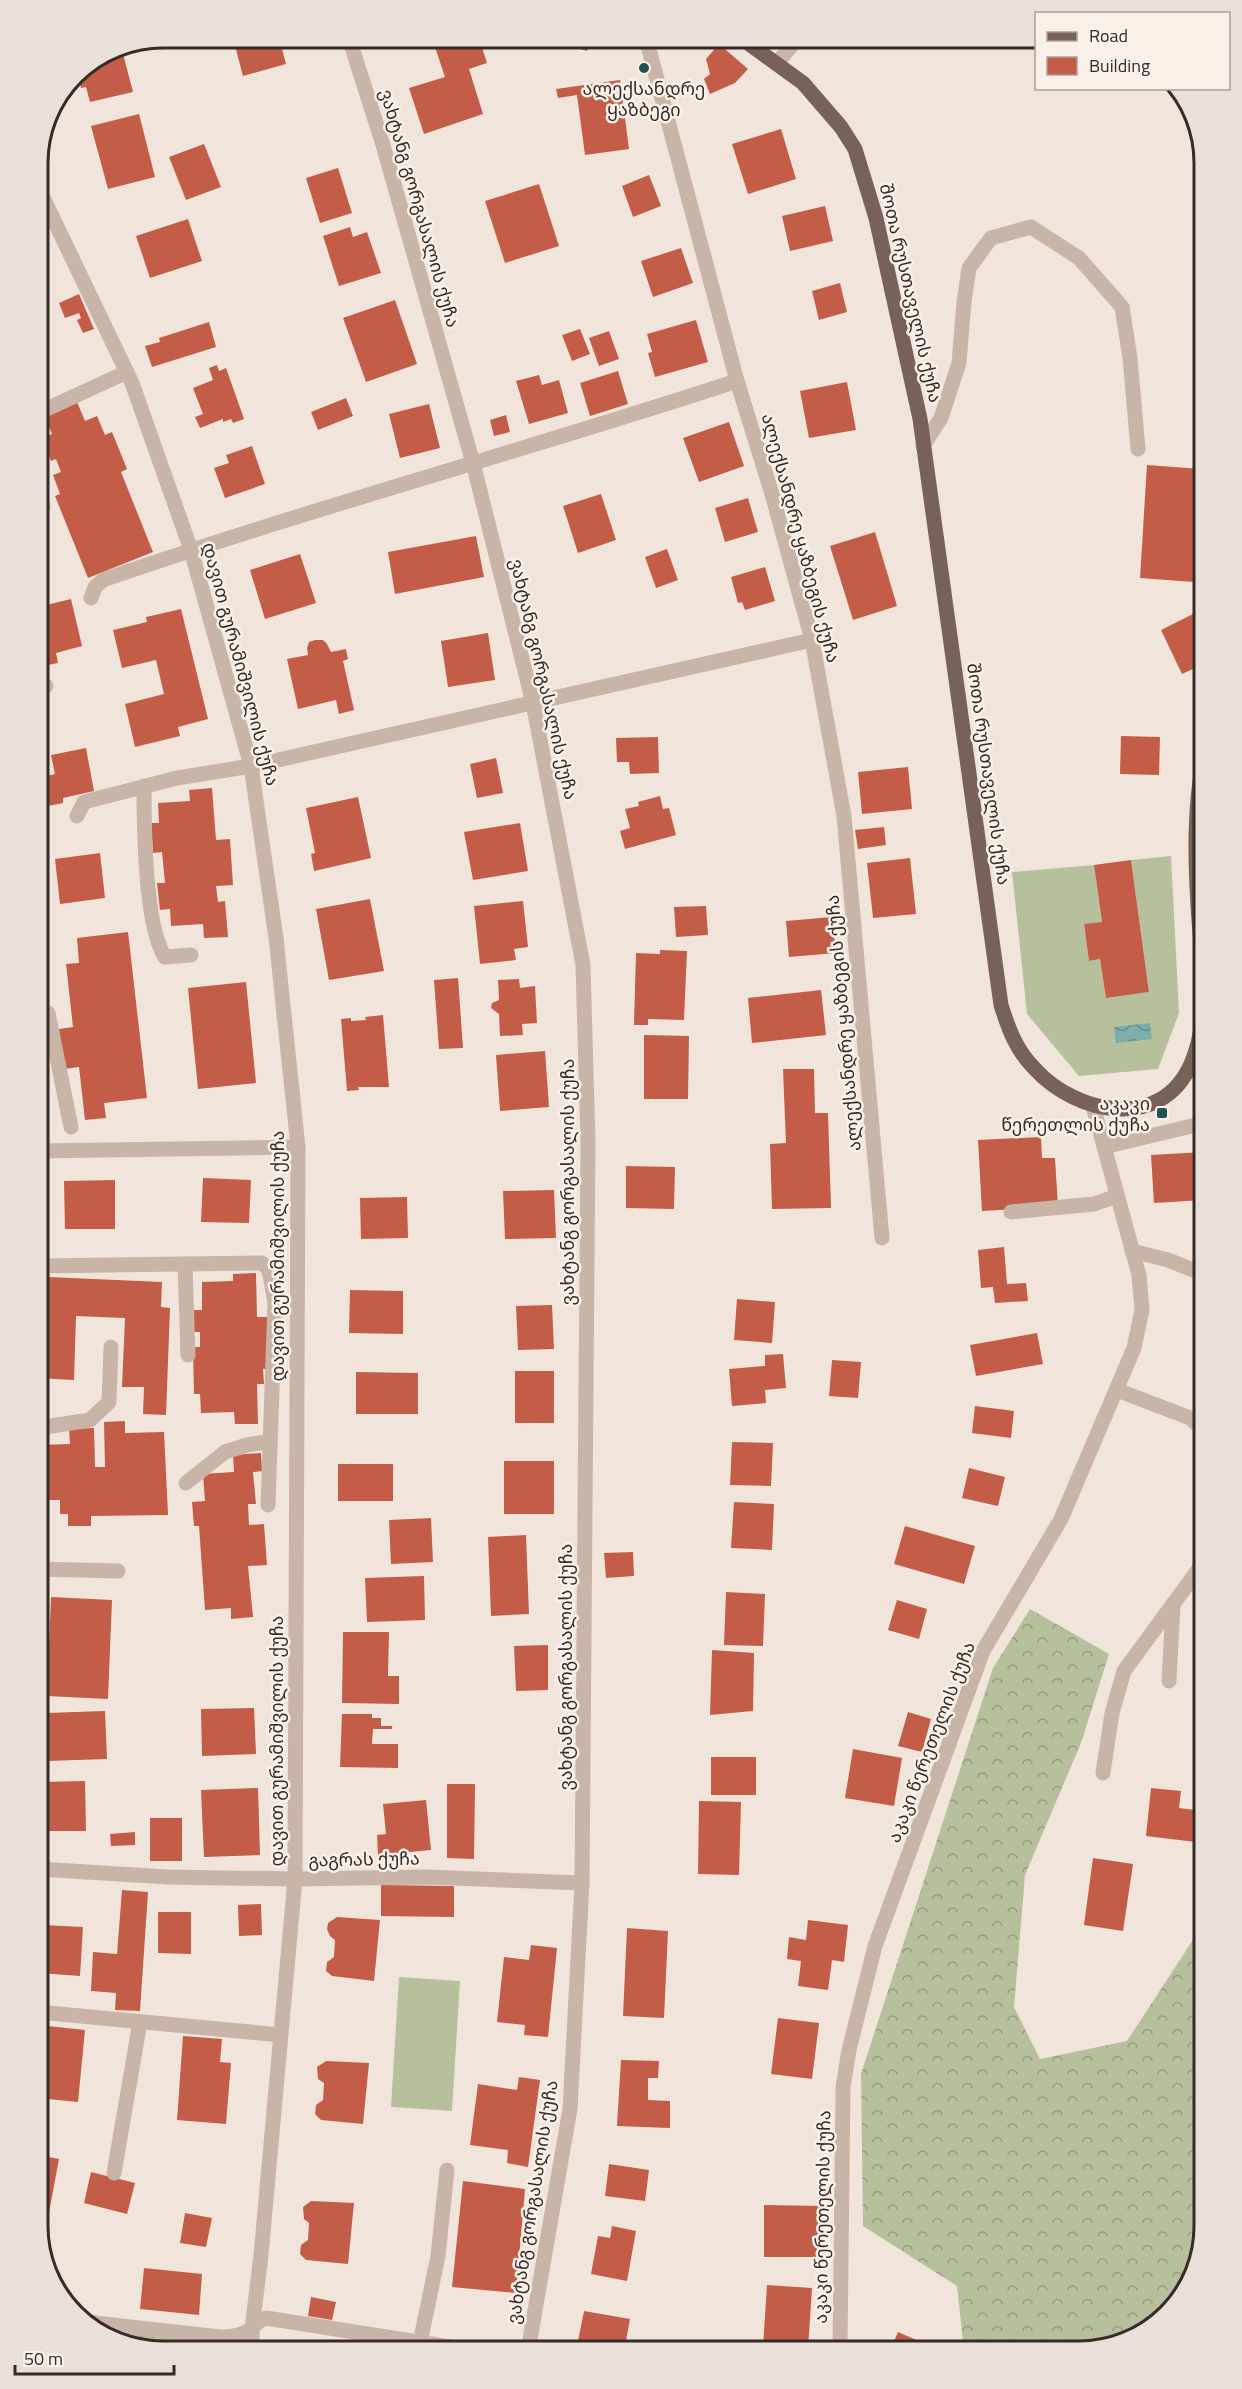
<svg xmlns="http://www.w3.org/2000/svg" width="1242" height="2389" viewBox="0 0 1242 2389" font-family="'Titillium Web','Noto Sans Georgian',sans-serif">
<defs>
<pattern id="forest-crowns" width="20" height="18" patternUnits="userSpaceOnUse" patternTransform="scale(1.5)"><rect width="20" height="18" fill="#b6c09c"/><path d="M2 6a3 3 0 1 1 6 0M12 15a3 3 0 1 1 6 0" fill="none" stroke="#959c7f"/></pattern>
<pattern id="park-dots" width="8" height="8" patternUnits="userSpaceOnUse" patternTransform="scale(1.5)"><rect width="8" height="8" fill="#b6c09c"/><path d="M2 2h.1M6 6h.1" fill="none" stroke="#959c7f" stroke-width="1.8" stroke-linecap="round"/></pattern>
<pattern id="water-waves" width="16" height="10" patternUnits="userSpaceOnUse" patternTransform="scale(1.5)"><rect width="16" height="10" fill="#7baeac"/><path d="M0 5q4-4 8 0t8 0" fill="none" stroke="#668e8c"/></pattern>
</defs>
<rect width="100%" height="100%" fill="#f1e5db"/>
<!-- grass -->
<g fill="#b6c09c">
<polygon points="1171,856 1179,1013 1158,1069 1079,1076 1027,1014 1012,872 1094,865 1102,922 1084,925 1089,961 1100,959 1106,998 1149,992 1131,860"/>
<polygon points="399,1977 460,1981 452,2111 391,2107"/>
</g>
<!-- forest -->
<polygon fill="url(#forest-crowns)" points="1030,1609 1109,1654 1081,1743 1025,1875 1014,2007 1040,2059 1127,2041 1204,1923 1204,2227 1184,2296 1128,2342 1079,2351 964,2351 957,2286 863,2226 861,2074 993,1668"/>
<!-- park -->
<polygon fill="url(#park-dots)" points="91,2328 242,2345 242,2351 155,2351 93,2330"/>
<!-- water -->
<polygon fill="url(#water-waves)" points="1150,1023 1152,1039 1116,1043 1114,1027"/>
<!-- building -->
<g fill="#c35d48">
<polygon points="233,38 279,38 286,64 243,76"/>
<polygon points="442,38 479,38 487,63 469,69 483,114 424,134 409,88 445,77 433,41"/>
<polygon points="546,38 591,38 587,51"/>
<polygon points="719,44 748,69 735,83 710,94 704,79 710,74 706,59"/>
<polygon points="121,46 133,92 90,102 86,87 81,88 77,72 113,48"/>
<polygon points="620,80 629,149 585,155 577,95 558,98 556,89"/>
<polygon points="139,114 155,177 108,189 91,126"/>
<polygon points="781,129 796,179 748,194 732,144"/>
<polygon points="204,144 221,187 186,200 169,157"/>
<polygon points="338,168 352,213 320,223 306,178"/>
<polygon points="649,175 661,206 633,217 622,186"/>
<polygon points="539,184 559,246 505,263 485,201"/>
<polygon points="825,206 833,241 790,251 782,216"/>
<polygon points="188,219 202,261 150,278 136,236"/>
<polygon points="350,227 353,237 367,232 381,273 339,286 323,236"/>
<polygon points="681,248 693,283 653,297 641,261"/>
<polygon points="840,283 847,312 819,320 812,291"/>
<polygon points="79,294 94,329 83,333 77,320 81,318 79,313 65,318 59,303"/>
<polygon points="395,300 417,364 366,382 343,318"/>
<polygon points="696,320 708,362 655,377 648,353 652,352 647,334"/>
<polygon points="209,322 216,347 152,367 145,346 160,342 159,338"/>
<polygon points="580,329 590,354 572,361 562,335"/>
<polygon points="609,331 619,359 599,366 589,338"/>
<polygon points="217,365 219,371 226,368 244,419 233,423 231,419 223,422 223,419 200,428 195,417 203,414 193,388 213,380 209,368"/>
<polygon points="618,371 628,404 590,416 580,383"/>
<polygon points="539,375 542,385 559,380 568,413 529,424 516,381"/>
<polygon points="847,382 856,430 809,438 800,391"/>
<polygon points="346,398 353,416 318,430 311,412"/>
<polygon points="77,402 85,421 97,416 105,435 112,432 127,469 121,472 153,552 88,578 55,496 60,494 53,475 61,472 56,459 51,461 42,438 52,434 44,415"/>
<polygon points="429,404 440,448 400,458 389,414"/>
<polygon points="506,415 510,432 494,436 490,420"/>
<polygon points="729,422 744,466 699,482 683,438"/>
<polygon points="252,446 265,484 225,498 214,468 229,463 226,455"/>
<polygon points="1147,465 1201,469 1194,582 1140,578"/>
<polygon points="601,494 616,540 578,553 563,506"/>
<polygon points="748,498 758,532 725,542 715,508"/>
<polygon points="875,532 897,606 853,620 830,546"/>
<polygon points="476,536 484,577 395,594 388,552"/>
<polygon points="667,549 678,580 656,588 645,557"/>
<polygon points="300,554 316,603 265,619 250,570"/>
<polygon points="765,567 775,601 745,610 742,602 738,603 731,577"/>
<polygon points="71,599 82,646 56,653 58,663 48,665 44,651 38,653 38,607"/>
<polygon points="181,609 208,719 178,727 180,736 135,747 125,704 164,694 156,660 122,668 113,630 147,622 146,617"/>
<polygon points="1195,613 1204,633 1204,664 1182,674 1161,630"/>
<polygon points="488,633 495,680 448,687 441,641"/>
<polygon points="315,640 323,640 327,644 331,652 346,649 348,659 343,661 354,710 339,714 336,700 298,709 287,659 308,655 307,648 309,642"/>
<polygon points="1121,736 1160,737 1159,775 1120,774"/>
<polygon points="658,737 659,773 630,774 629,762 617,762 616,738"/>
<polygon points="86,748 94,791 63,798 63,803 38,808 38,778 55,774 51,755"/>
<polygon points="496,758 503,793 477,798 470,764"/>
<polygon points="908,767 912,809 862,814 858,772"/>
<polygon points="212,788 216,840 230,839 233,885 216,886 218,902 225,901 228,937 204,938 203,924 171,926 170,909 160,910 157,883 165,883 162,852 153,853 151,823 159,823 158,803 190,801 189,790"/>
<polygon points="660,796 663,809 669,808 676,835 625,849 620,831 630,828 625,809 639,806 638,802"/>
<polygon points="358,797 371,858 314,871 311,854 315,853 306,808"/>
<polygon points="520,823 528,871 473,880 464,832"/>
<polygon points="884,827 886,845 858,849 855,830"/>
<polygon points="100,853 105,898 60,904 55,859"/>
<polygon points="910,858 916,914 873,918 867,863"/>
<polygon points="1131,860 1149,992 1106,998 1100,959 1089,961 1084,924 1102,922 1094,865"/>
<polygon points="370,899 384,971 329,980 316,909"/>
<polygon points="523,901 528,947 514,949 516,960 480,964 474,906"/>
<polygon points="706,906 708,935 676,937 674,907"/>
<polygon points="832,917 836,953 789,957 786,921"/>
<polygon points="128,932 147,1098 104,1103 106,1118 85,1120 79,1067 64,1069 59,1029 73,1027 66,964 79,963 77,938"/>
<polygon points="660,950 687,951 684,1020 648,1019 648,1025 634,1025 636,953 660,954"/>
<polygon points="458,978 463,1048 439,1049 434,980"/>
<polygon points="519,979 520,988 535,986 537,1023 522,1024 523,1035 500,1036 499,1014 491,1008 492,1003 499,1000 498,980"/>
<polygon points="246,982 256,1083 198,1089 188,988"/>
<polygon points="821,990 826,1035 752,1043 748,998"/>
<polygon points="383,1015 389,1087 358,1087 359,1090 347,1091 341,1019 351,1018 351,1021 366,1020 365,1017"/>
<polygon points="644,1035 689,1036 688,1099 644,1099"/>
<polygon points="545,1051 549,1107 500,1111 496,1055"/>
<polygon points="783,1069 814,1069 815,1113 828,1113 831,1208 772,1209 770,1144 786,1143"/>
<polygon points="1041,1137 1042,1158 1055,1158 1058,1207 982,1211 978,1140"/>
<polygon points="1204,1152 1204,1200 1154,1203 1151,1155"/>
<polygon points="626,1166 675,1167 674,1209 626,1208"/>
<polygon points="203,1178 251,1180 249,1223 201,1222"/>
<polygon points="115,1180 115,1229 65,1229 64,1181"/>
<polygon points="554,1190 556,1238 505,1239 503,1191"/>
<polygon points="407,1197 408,1238 361,1239 360,1198"/>
<polygon points="1004,1247 1007,1284 1026,1283 1028,1301 995,1303 993,1287 981,1288 978,1250"/>
<polygon points="256,1273 257,1317 267,1317 268,1369 263,1369 264,1384 257,1384 258,1424 235,1424 234,1412 201,1413 200,1394 194,1394 193,1347 200,1347 200,1332 193,1332 192,1310 202,1310 202,1282 233,1281 233,1274"/>
<polygon points="48,1277 162,1282 161,1307 170,1308 166,1415 143,1414 144,1387 122,1387 125,1318 76,1316 74,1380 38,1378 38,1318 40,1318 41,1305 47,1305"/>
<polygon points="350,1290 403,1291 403,1334 349,1333"/>
<polygon points="737,1299 775,1302 772,1343 734,1340"/>
<polygon points="552,1305 554,1349 518,1350 516,1306"/>
<polygon points="1037,1333 1043,1364 976,1376 970,1345"/>
<polygon points="783,1354 786,1388 765,1390 766,1403 732,1406 729,1369 765,1366 765,1355"/>
<polygon points="832,1360 861,1362 858,1398 829,1396"/>
<rect x="515" y="1371" width="39" height="52"/>
<polygon points="356,1372 418,1373 418,1414 356,1414"/>
<polygon points="975,1406 1014,1411 1011,1438 972,1433"/>
<polygon points="125,1421 125,1433 164,1432 168,1515 91,1516 91,1526 68,1526 68,1514 60,1514 60,1500 42,1500 41,1445 70,1444 69,1429 94,1428 95,1467 105,1467 104,1422"/>
<polygon points="732,1442 773,1443 771,1486 730,1485"/>
<polygon points="261,1453 262,1471 253,1472 256,1504 248,1504 249,1525 264,1524 267,1565 248,1566 253,1617 231,1619 231,1608 205,1610 199,1526 194,1526 192,1502 205,1501 203,1474 234,1472 233,1455"/>
<rect x="504" y="1461" width="50" height="53"/>
<rect x="338" y="1464" width="55" height="37"/>
<polygon points="969,1468 1005,1477 998,1506 962,1498"/>
<polygon points="734,1502 774,1504 772,1550 731,1548"/>
<polygon points="431,1518 433,1562 391,1564 389,1520"/>
<polygon points="905,1526 975,1546 964,1584 894,1564"/>
<polygon points="526,1535 529,1614 491,1616 488,1537"/>
<polygon points="633,1552 634,1576 606,1578 604,1553"/>
<polygon points="424,1576 425,1620 367,1622 365,1578"/>
<polygon points="726,1592 765,1594 763,1646 724,1645"/>
<polygon points="51,1597 112,1600 108,1699 47,1696"/>
<polygon points="897,1600 927,1609 919,1639 888,1630"/>
<polygon points="343,1632 389,1632 388,1676 399,1676 399,1704 342,1703"/>
<polygon points="548,1645 548,1690 516,1691 514,1646"/>
<polygon points="712,1650 754,1653 753,1711 710,1715"/>
<polygon points="254,1708 256,1754 202,1756 201,1709"/>
<polygon points="105,1711 107,1759 47,1761 47,1754 40,1756 40,1721 47,1720 46,1713"/>
<polygon points="908,1712 931,1719 922,1752 898,1746"/>
<polygon points="342,1714 372,1714 372,1718 381,1718 381,1726 392,1726 392,1729 373,1729 372,1744 398,1744 398,1768 340,1767"/>
<polygon points="853,1749 902,1758 894,1806 845,1798"/>
<rect x="711" y="1757" width="45" height="38"/>
<polygon points="85,1781 86,1831 38,1831 38,1792 42,1792 42,1782"/>
<polygon points="447,1784 475,1784 474,1859 447,1858"/>
<polygon points="258,1788 260,1855 204,1857 201,1790"/>
<polygon points="1151,1788 1181,1791 1179,1808 1204,1811 1204,1843 1146,1836"/>
<polygon points="426,1800 431,1850 378,1855 377,1835 386,1834 383,1804"/>
<polygon points="699,1801 741,1802 739,1875 698,1874"/>
<rect x="150" y="1818" width="32" height="43"/>
<polygon points="135,1832 135,1845 111,1846 110,1834"/>
<polygon points="1093,1858 1133,1864 1123,1931 1084,1925"/>
<polygon points="381,1885 454,1886 454,1917 381,1916"/>
<polygon points="122,1890 148,1892 140,2011 115,2010 116,1993 91,1991 93,1952 117,1954"/>
<polygon points="261,1904 262,1935 239,1936 238,1905"/>
<polygon points="158,1912 191,1912 191,1954 158,1953"/>
<polygon points="337,1917 380,1920 374,1981 332,1976 326,1971 327,1962 334,1957 335,1940 330,1936 327,1929 328,1923"/>
<polygon points="808,1920 848,1925 844,1962 832,1960 828,1990 798,1986 801,1961 787,1959 789,1937 806,1940"/>
<polygon points="42,1925 83,1927 80,1976 39,1973"/>
<polygon points="627,1928 668,1931 664,2018 623,2016"/>
<polygon points="531,1945 557,1948 548,2037 524,2035 525,2025 497,2022 504,1957 529,1960"/>
<polygon points="778,2018 819,2023 812,2079 771,2074"/>
<polygon points="38,2025 85,2030 78,2102 38,2098"/>
<polygon points="183,2036 222,2039 220,2062 231,2063 226,2124 177,2120"/>
<polygon points="621,2060 659,2061 658,2078 648,2078 648,2100 670,2101 670,2128 617,2126"/>
<polygon points="326,2061 369,2063 363,2124 321,2120 315,2114 316,2105 323,2100 324,2083 318,2079 317,2067"/>
<polygon points="519,2077 540,2080 528,2167 507,2163 508,2150 470,2145 478,2084 517,2090"/>
<polygon points="38,2155 59,2159 48,2218 38,2216"/>
<polygon points="609,2164 649,2170 645,2201 605,2196"/>
<polygon points="91,2172 135,2183 127,2214 84,2203"/>
<polygon points="463,2181 525,2189 516,2293 452,2287"/>
<polygon points="311,2201 354,2203 348,2264 306,2260 300,2254 301,2245 308,2240 309,2223 304,2219 303,2207"/>
<polygon points="764,2205 823,2206 823,2257 764,2257"/>
<polygon points="185,2213 212,2218 206,2247 180,2243"/>
<polygon points="612,2226 636,2231 627,2281 591,2274 598,2236 610,2238"/>
<polygon points="144,2268 202,2274 199,2315 140,2309"/>
<polygon points="767,2285 812,2288 808,2350 763,2347"/>
<polygon points="311,2297 336,2302 332,2320 308,2316"/>
<polygon points="584,2311 630,2319 625,2346 615,2344 614,2351 576,2351"/>
<polygon points="898,2332 935,2348 933,2351 890,2351"/>
<polygon points="323,2346 350,2350 350,2351 323,2351"/>
</g>
<g fill="none" stroke-linecap="round" stroke-linejoin="round">
<!-- minor -->
<g stroke="#c9b5a8" stroke-width="15">
<polyline points="349,38 383,145 473,463 533,703 583,965 588,1141 582,1883 570,2109 528,2351"/>
<polyline points="646,38 737,381 772,494 812,640 844,816 882,1238"/>
<polyline points="777,63 798,38"/>
<polyline points="38,187 132,383 191,550 251,766 276,938 298,1147 295,1879 261,2255 252,2329 252,2351"/>
<polyline points="38,413 127,372"/>
<polyline points="923,446 941,418 959,363 964,302 969,268 991,238 1031,227 1079,258 1122,307 1130,358 1138,449"/>
<polyline points="38,492 43,507"/>
<path d="M91,598L95,587L103,580C312,508 526,450 737,381"/>
<polyline points="38,687 46,686"/>
<path d="M144,786C144,825 145,927 165,957L191,955"/>
<polyline points="77,816 84,802 177,778 251,766 812,640"/>
<polyline points="38,1011 48,1013 71,1127"/>
<polyline points="1104,1147 1204,1123"/>
<polyline points="38,1151 298,1147"/>
<polyline points="1011,1212 1094,1204 1117,1196"/>
<polyline points="1132,1251 1168,1260 1193,1270 1204,1267"/>
<polyline points="185,1264 188,1355"/>
<polyline points="38,1266 262,1263 269,1270 275,1302 268,1505"/>
<polyline points="1117,1390 1190,1418 1204,1430"/>
<polyline points="38,1428 90,1420 109,1402 111,1347"/>
<polyline points="186,1483 225,1452 247,1445 270,1441"/>
<polyline points="38,1569 118,1571"/>
<polyline points="1169,1681 1173,1604"/>
<polyline points="1103,1773 1112,1713 1124,1671 1204,1562"/>
<polyline points="38,1869 168,1877 295,1879 427,1877 582,1883"/>
<polyline points="38,2012 281,2035"/>
<polyline points="114,2173 140,2022"/>
<path d="M86,2322L220,2337C231,2337 241,2336 250,2330C256,2325 258,2320 266,2318L475,2351"/>
<polyline points="420,2343 438,2256 447,2170"/>
<polyline points="840,2351 843,2087 849,2050 875,1946 983,1651 1061,1519 1134,1348 1142,1310 1139,1275 1093,1106"/>
</g>
<!-- major -->
<path stroke="#786159" stroke-width="15" d="M741,38L803,83L841,127L855,149L876,218L920,419L1001,1005C1009,1030 1016,1050 1035,1069C1076,1114 1161,1132 1191,1064C1212,1015 1201,958 1198,906C1195,856 1194,807 1204,757"/>
</g>
<!-- markers -->
<g fill="#1e5656" stroke="#f9f0e8" stroke-width="2">
<circle cx="644" cy="68" r="6"/>
<rect x="1156" y="1107" width="12" height="12" rx="3"/>
</g>
<g text-anchor="middle" dominant-baseline="central" stroke-width="5" stroke-linejoin="round" paint-order="stroke">
<!-- poi labels -->
<g font-size="18" fill="#362b28" stroke="#f9f0e8">
<text x="644" y="88">ალექსანდრე<tspan x="644" dy="21">ყაზბეგი</tspan></text>
<text x="1150" y="1103" text-anchor="end">აკაკი<tspan x="1150" dy="21">წერეთლის ქუჩა</tspan></text>
</g>
<!-- street labels -->
<g font-size="18" fill="#362b28" stroke="#f9f0e8">
<text transform="translate(420 208) rotate(74)">ვახტანგ გორგასალის ქუჩა</text>
<text transform="translate(911 293) rotate(77)">შოთა რუსთაველის ქუჩა</text>
<text transform="translate(801 538) rotate(75)">ალექსანდრე ყაზბეგის ქუჩა</text>
<text transform="translate(241 664) rotate(75)">დავით გურამიშვილის ქუჩა</text>
<text transform="translate(544 679) rotate(77)">ვახტანგ გორგასალის ქუჩა</text>
<text transform="translate(989 774) rotate(82)">შოთა რუსთაველის ქუჩა</text>
<text transform="translate(843 1023) rotate(-95)">ალექსანდრე ყაზბეგის ქუჩა</text>
<text transform="translate(567 1182) rotate(-90)">ვახტანგ გორგასალის ქუჩა</text>
<text transform="translate(277 1256) rotate(-90)">დავით გურამიშვილის ქუჩა</text>
<text transform="translate(565 1667) rotate(-90)">ვახტანგ გორგასალის ქუჩა</text>
<text transform="translate(276 1741) rotate(-90)">დავით გურამიშვილის ქუჩა</text>
<text transform="translate(931 1742) rotate(-69)">აკაკი წერეთელის ქუჩა</text>
<text transform="translate(364 1859) rotate(-1)">გაგრას ქუჩა</text>
<text transform="translate(532 2202) rotate(-81)">ვახტანგ გორგასალის ქუჩა</text>
<text transform="translate(822 2217) rotate(-89)">აკაკი წერეთელის ქუჩა</text>
</g>
</g>
<!-- crop -->
<path d="M0 0H1242V2389H0ZM163 48H1079A115 115 0 0 1 1194 163V2226A115 115 0 0 1 1079 2341H163A115 115 0 0 1 48 2226V163A115 115 0 0 1 163 48Z" fill="#e9e0d9" fill-rule="evenodd"/>
<path fill="none" stroke="#362b28" stroke-width="3" d="M163 48H1079A115 115 0 0 1 1194 163V2226A115 115 0 0 1 1079 2341H163A115 115 0 0 1 48 2226V163A115 115 0 0 1 163 48Z"/>
<!-- legend -->
<rect x="1035" y="12" width="195" height="78" fill="#f9f0e8" stroke="#aba19b" stroke-width="1.5"/>
<rect x="1047" y="32" width="30" height="9" fill="#786159" stroke="#aba19b" stroke-width="1.5"/>
<text x="1089" y="42" font-size="18" fill="#362b28">Road</text>
<rect x="1047" y="57" width="30" height="18" fill="#c35d48" stroke="#aba19b" stroke-width="1.5"/>
<text x="1089" y="72" font-size="18" fill="#362b28">Building</text>
<!-- scale -->
<path d="M15 2365v9h159v-9" fill="none" stroke="#362b28" stroke-width="3"/>
<text x="24" y="2365" font-size="18" fill="#362b28" stroke="#f9f0e8" stroke-width="4.5" paint-order="stroke">50 m</text>
</svg>
